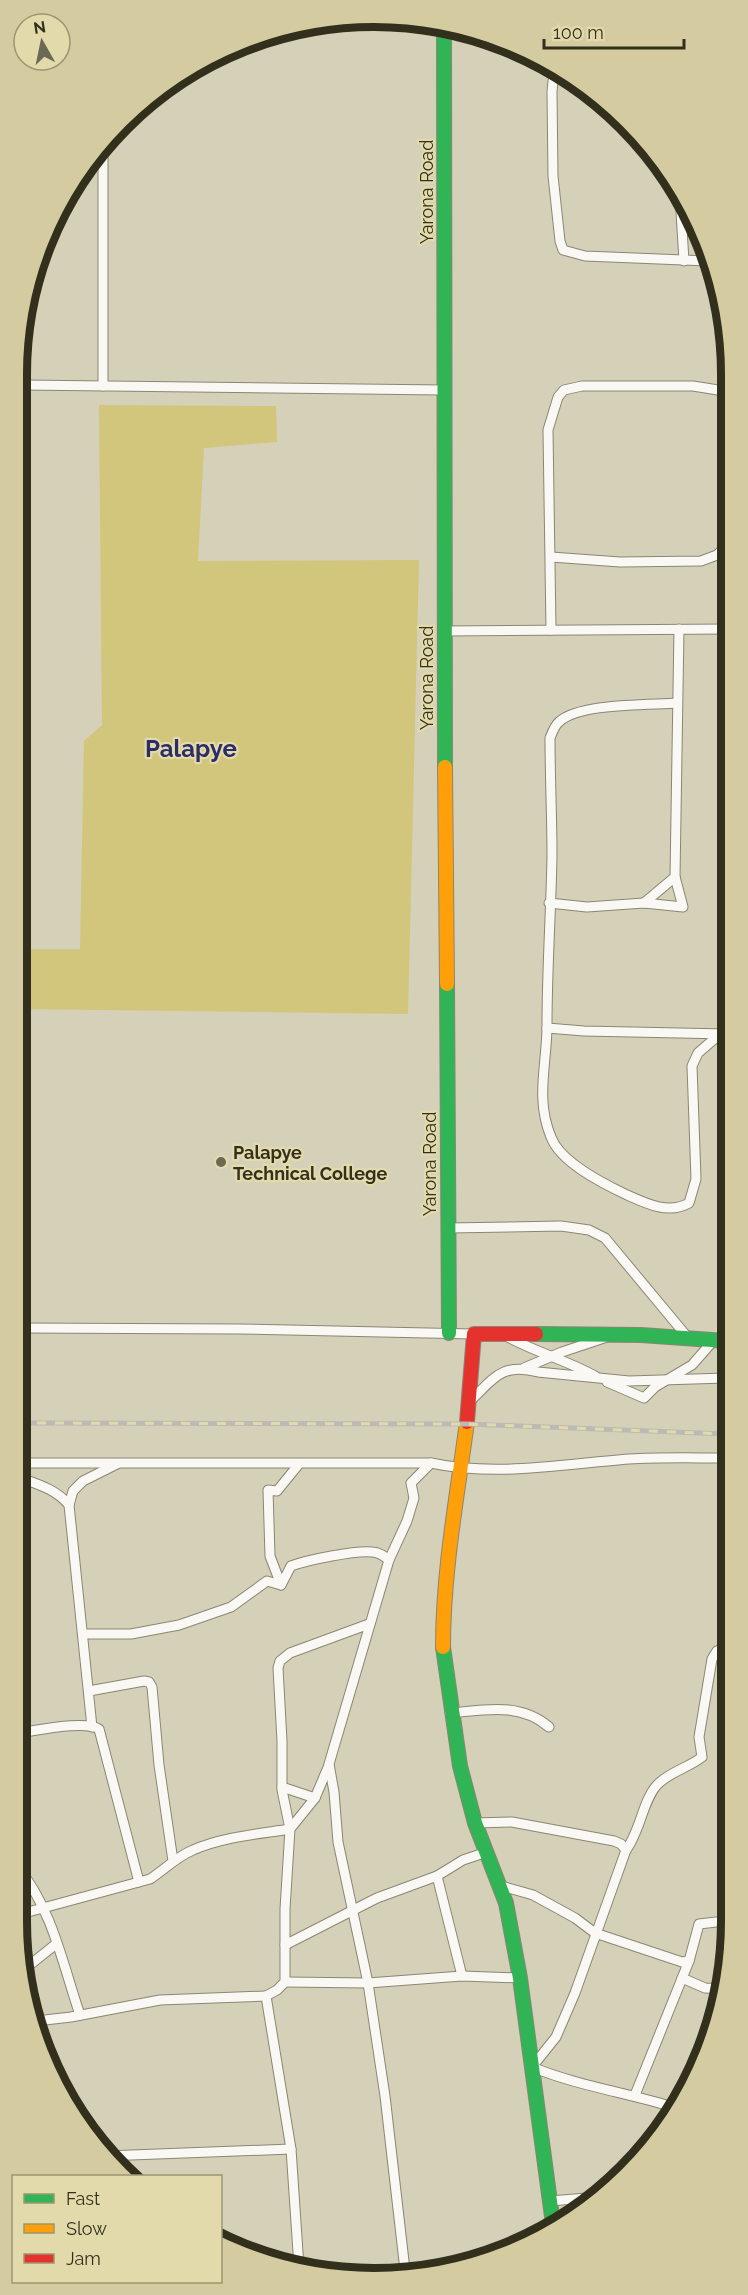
<svg xmlns="http://www.w3.org/2000/svg" width="748" height="2295" viewBox="0 0 748 2295" font-family="Raleway,sans-serif">
<rect width="100%" height="100%" fill="#d5d1b8"/>
<!-- green -->
<polygon fill="#d2c57c" points="99,405 276,406 277,442 204,448 198,561 419,560 408,1014 20,1009 21,949 80,949 84,741 102,725"/>
<g fill="none" stroke-linecap="round" stroke-linejoin="round">
<!-- street casing -->
<g stroke="#8a8673" stroke-width="11">
<g id="street">
<polyline points="559,69 553,81 552,92 553,176 560,241 563,250 585,256 708,261"/>
<polyline points="680,196 684,261"/>
<polyline points="23,327 25,301"/>
<polyline points="23,385 444,390"/>
<polyline points="103,386 103,149"/>
<polyline points="551,557 620,562 701,561 717,555 728,544"/>
<polyline points="551,630 548,430 558,397 564,390 582,386 693,386 718,390 728,397"/>
<polyline points="444,631 728,629"/>
<path d="M677,703C650,705 578,703 559,722C555,725 552,733 550,738C550,777 552,817 552,856C551,912 547,968 547,1025C547,1064 535,1099 551,1137C560,1162 602,1183 625,1194C645,1203 668,1215 689,1203L696,1179L692,1066L698,1053L720,1034"/>
<path d="M21,890C23,872 29,825 21,810"/>
<polyline points="549,903 587,907 644,903 683,907 675,877"/>
<polyline points="644,903 675,877 679,629"/>
<polyline points="547,1028 584,1031 727,1034"/>
<polyline points="448,1228 561,1226 589,1230 605,1238 689,1339"/>
<polyline points="19,1328 239,1329 474,1334"/>
<path d="M506,1336C535,1352 566,1360 595,1376"/>
<polyline points="524,1368 562,1352 604,1338"/>
<polyline points="607,1382 644,1398 655,1387 692,1365 714,1340"/>
<path d="M468,1403C493,1380 500,1362 538,1372L629,1381L726,1378"/>
<path d="M18,1463H431C496,1477 563,1464 629,1459C661,1457 694,1458 726,1458"/>
<path d="M18,1477C37,1484 56,1489 69,1505L92,1727"/>
<polyline points="69,1505 73,1491 83,1481 117,1464"/>
<polyline points="281,1585 270,1556 268,1490 277,1491 299,1464"/>
<path d="M84,1634H131L179,1625L231,1607L267,1581L281,1585L291,1566C307,1560 356,1550 372,1552C379,1552 384,1556 389,1560"/>
<polyline points="89,1691 144,1681 149,1682 152,1687 159,1765 173,1861"/>
<path d="M450,1713C485,1710 520,1702 549,1727"/>
<path d="M17,1733C36,1731 84,1720 99,1729L139,1882"/>
<polyline points="282,1787 315,1798"/>
<path d="M475,1823L512,1822L614,1841L621,1844L626,1850L575,1993L556,2037L532,2067C578,2086 629,2093 676,2108"/>
<path d="M626,1850C640,1832 643,1800 657,1785C669,1772 688,1768 702,1757L699,1737L712,1659L717,1651L725,1647"/>
<path d="M17,1866C52,1908 63,1965 80,2015"/>
<polyline points="437,1876 462,1976"/>
<polyline points="498,1885 533,1895 575,1918 595,1933 682,1962 689,1961 699,1924 725,1921"/>
<path d="M17,1915L150,1879C164,1870 176,1857 193,1850C222,1837 258,1834 290,1829L282,1790V1741L278,1668L280,1661L290,1653L369,1624"/>
<polyline points="285,1945 377,1898 437,1876 463,1860 487,1852"/>
<polyline points="26,1968 56,1944"/>
<polyline points="682,1978 705,1988 725,1989"/>
<polyline points="285,1982 368,1983 462,1976 520,1978"/>
<polyline points="266,1996 277,1990 285,1982 285,1909 290,1829 315,1798 329,1765"/>
<polyline points="36,2021 71,2017 160,2000 266,1996 291,2149 299,2267"/>
<polyline points="635,2095 689,1961"/>
<polyline points="105,2156 291,2149"/>
<polyline points="550,2201 599,2197"/>
<polyline points="405,2270 385,2096 368,1983 338,1842 334,1792 329,1764 389,1560 407,1521 414,1498 411,1483 431,1463"/>
</g>
</g>
<!-- fast casing -->
<g stroke="#8a8673" stroke-width="16">
<g id="fast">
<polyline points="444,23 445,767"/>
<polyline points="447,984 449,1333"/>
<polyline points="536,1334 641,1335 726,1341"/>
<polyline points="443,1647 460,1766 475,1823 506,1903 520,1978 553,2224"/>
</g>
</g>
<!-- slow casing -->
<g stroke="#8a8673" stroke-width="16">
<g id="slow">
<polyline points="445,767 447,984"/>
<path d="M443,1647C443,1571 457,1497 467,1422"/>
</g>
</g>
<!-- jam casing -->
<g stroke="#8a8673" stroke-width="16">
<polyline id="jam" points="467,1422 474,1334 536,1334"/>
</g>
<!-- street -->
<use href="#street" stroke="#f9f8f4" stroke-width="9"/>
<!-- fast -->
<use href="#fast" stroke="#30b455" stroke-width="14"/>
<!-- slow -->
<use href="#slow" stroke="#ff9f0a" stroke-width="14"/>
<!-- jam -->
<use href="#jam" stroke="#e5322d" stroke-width="14"/>
<!-- rail casing -->
<g stroke="#bcbab4" stroke-width="5">
<polyline id="rail" points="19,1423 467,1424 726,1434"/>
</g>
<!-- rail -->
<use href="#rail" stroke="#e2daab" stroke-width="3" stroke-dasharray="9" stroke-linecap="butt"/>
</g>
<!-- markers -->
<circle fill="#6b6853" stroke="#e2daab" stroke-width="2" cx="221" cy="1162" r="6"/>
<g text-anchor="middle" dominant-baseline="central" stroke-width="4.5" stroke-linejoin="round" paint-order="stroke">
<!-- street labels -->
<g font-size="18" fill="#322f1c" stroke="#e2daab">
<text transform="translate(426 192) rotate(-90)">Yarona Road</text>
<text transform="translate(426 678) rotate(-90)">Yarona Road</text>
<text transform="translate(429 1164) rotate(-90)">Yarona Road</text>
</g>
<!-- poi labels -->
<g font-size="18" font-weight="bold" fill="#322f1c" stroke="#e2daab" text-anchor="start">
<text x="233" y="1152">Palapye<tspan x="233" dy="21">Technical College</tspan></text>
</g>
<!-- district labels -->
<g font-size="24" font-weight="bold" fill="#2c2c66" stroke="#e2daab">
<text x="191" y="748">Palapye</text>
</g>
</g>
<!-- crop -->
<path d="M0 0H748V2295H0ZM374 27H374A347 347 0 0 1 721 374V1921A347 347 0 0 1 374 2268H374A347 347 0 0 1 27 1921V374A347 347 0 0 1 374 27Z" fill="#d4cca0" fill-rule="evenodd"/>
<path fill="none" stroke="#322f1c" stroke-width="8" d="M374 27H374A347 347 0 0 1 721 374V1921A347 347 0 0 1 374 2268H374A347 347 0 0 1 27 1921V374A347 347 0 0 1 374 27Z"/>
<!-- legend -->
<rect x="12" y="2175" width="210" height="108" fill="#e2daab" stroke="#9c9672" stroke-width="1.5"/>
<rect x="24" y="2194" width="30" height="9" fill="#30b455" stroke="#9c9672" stroke-width="1.5"/>
<text x="66" y="2205" font-size="18" fill="#322f1c">Fast</text>
<rect x="24" y="2224" width="30" height="9" fill="#ff9f0a" stroke="#9c9672" stroke-width="1.5"/>
<text x="66" y="2235" font-size="18" fill="#322f1c">Slow</text>
<rect x="24" y="2254" width="30" height="9" fill="#e5322d" stroke="#9c9672" stroke-width="1.5"/>
<text x="66" y="2265" font-size="18" fill="#322f1c">Jam</text>
<!-- north arrow -->
<g transform="translate(42 42) rotate(351)"><circle r="28" fill="#e2daab" stroke="#9c9672" stroke-width="1.5"/>
<path d="M0-4.5L10 22L0 15L-10 22Z" fill="#6b6853"/>
<text y="-9" font-size="16" font-weight="bold" text-anchor="middle" fill="#322f1c">N</text>
</g>
<!-- scale -->
<path d="M544 39v9h140v-9" fill="none" stroke="#322f1c" stroke-width="3"/>
<text x="553" y="39" font-size="18" fill="#322f1c" stroke="#e2daab" stroke-width="4.5" paint-order="stroke">100 m</text>
</svg>
